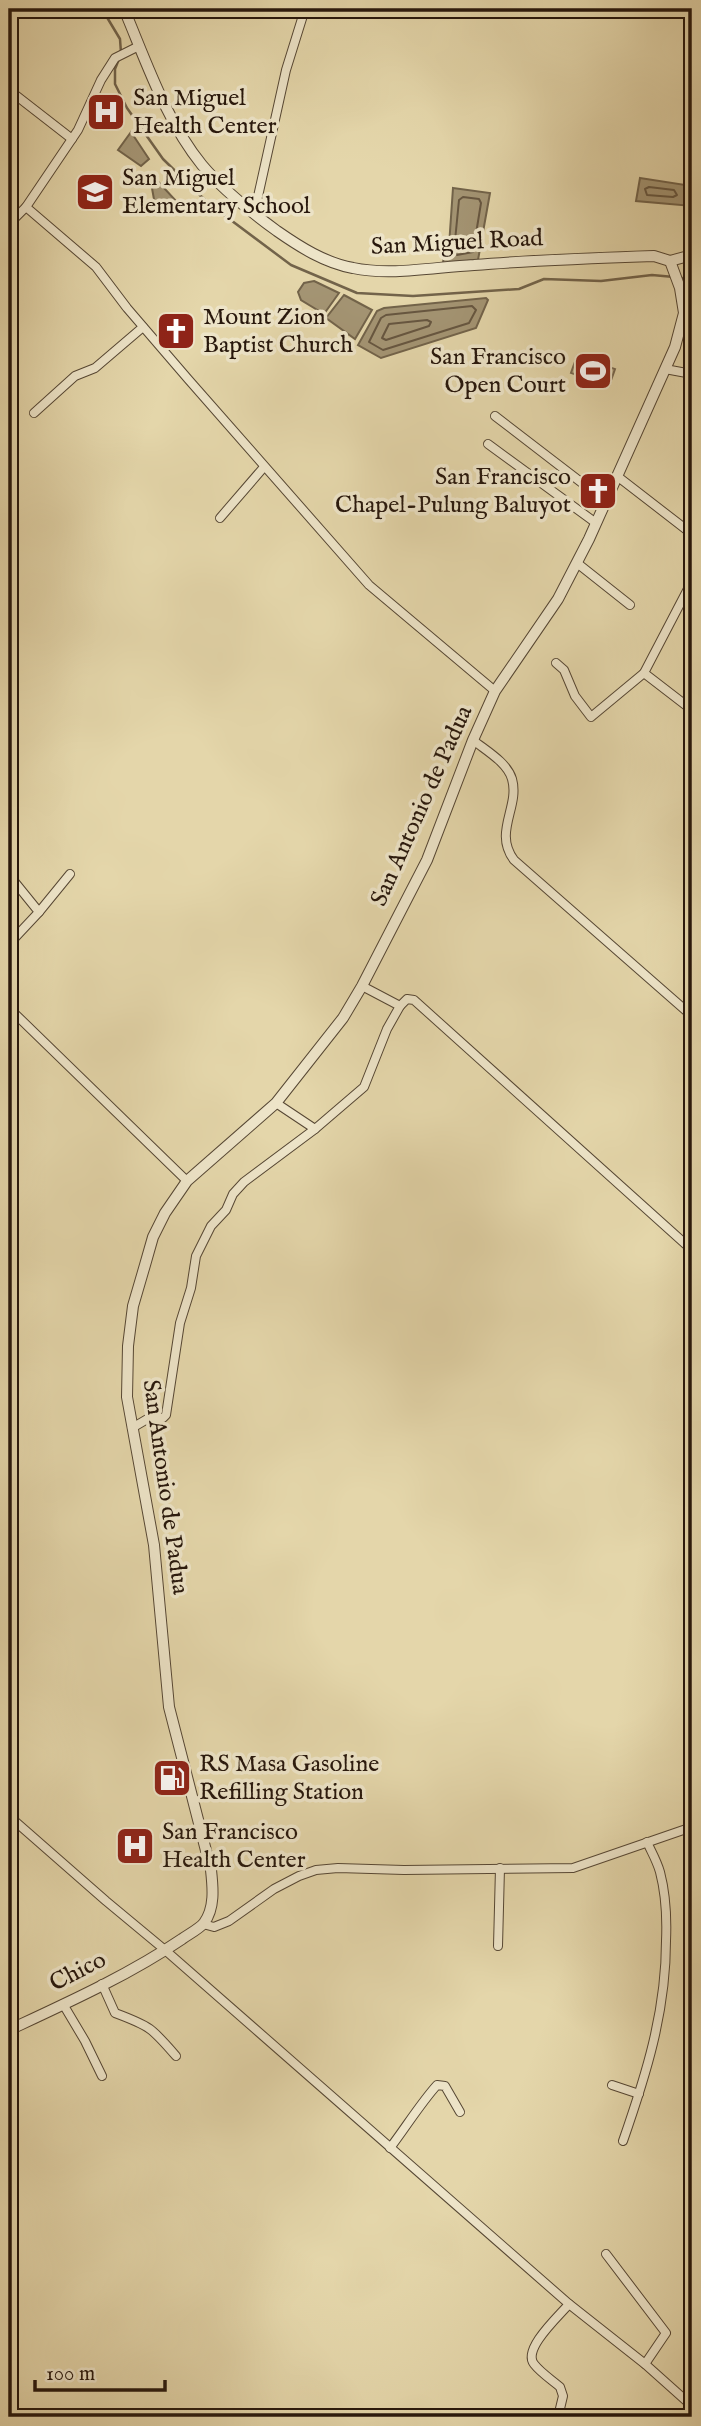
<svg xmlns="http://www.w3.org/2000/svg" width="701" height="2426" viewBox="0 0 701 2426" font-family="'IM FELL English',serif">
<rect width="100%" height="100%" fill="#e4d6aa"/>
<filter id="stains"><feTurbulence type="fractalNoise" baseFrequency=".00286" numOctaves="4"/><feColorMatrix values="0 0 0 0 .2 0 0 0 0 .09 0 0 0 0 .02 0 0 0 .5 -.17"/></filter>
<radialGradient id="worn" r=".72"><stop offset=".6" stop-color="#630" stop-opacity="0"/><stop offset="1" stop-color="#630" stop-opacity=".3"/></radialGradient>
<!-- green -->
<polygon fill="#c4b68f" stroke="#76664e" stroke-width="2" points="577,356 615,369 609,386 571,373"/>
<!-- water -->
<g fill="#a49574" stroke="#72634a" stroke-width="2">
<polygon points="131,132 149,159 141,166 118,150"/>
<polygon points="152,175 177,202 172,208 162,213 155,205 150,177"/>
<polygon points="640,178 692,186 692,206 636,201"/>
<polygon points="453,188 490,193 478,260 443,263 445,247 449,246"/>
<polygon points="314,281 339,293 324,314 301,300 298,292 304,283"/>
<polygon points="344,295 372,310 355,339 326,318"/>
<polygon points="486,298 488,300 476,328 381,358 358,345 377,311 384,308"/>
</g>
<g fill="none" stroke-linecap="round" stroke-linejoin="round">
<!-- shore -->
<g stroke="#665640" stroke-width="2">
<polygon points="649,187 674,190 677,195 673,197 647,195 645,189"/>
<polygon points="463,197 479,199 481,203 473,252 457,255 454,251 459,200"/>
<polygon points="472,306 476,310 469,323 383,350 369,342 381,318 386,315"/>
<polygon points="427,320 431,322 429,326 386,340 382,338 389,324"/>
</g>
<!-- stream -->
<g stroke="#72634a" stroke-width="2.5">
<polyline points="102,9 120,39 121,53"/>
<polyline points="119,59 115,69 115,84 127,108 163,159 208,203 291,265 357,293 413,296 519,289 544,279 601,281 652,275 674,277"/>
<polyline points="681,278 692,279"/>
</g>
<!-- minor casing -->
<g stroke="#564734" stroke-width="10">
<g id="minor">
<polyline points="139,46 115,58 101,80 78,130 26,207 96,267 127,308 188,379 369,585 495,691"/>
<polyline points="9,90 72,139"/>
<polyline points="255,210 286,70 305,9"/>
<polyline points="9,224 26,207"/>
<polyline points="665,369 692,374"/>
<polyline points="34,413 75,376 95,368 143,327"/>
<polyline points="495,416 586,486 592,480 610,490"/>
<polyline points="488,444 596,523"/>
<polyline points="617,476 692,534"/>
<polyline points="220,518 264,467"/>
<polyline points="577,563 630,605"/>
<polyline points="692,581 644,673 692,710"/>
<polyline points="556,663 564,670 575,696 591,717 644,673"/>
<path d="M473,740C485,750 507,762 512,779C520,807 493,832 514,860L692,1016"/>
<polyline points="9,875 39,912 9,944"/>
<polyline points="39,912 70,874"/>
<polyline points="400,1006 407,999 414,1000 692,1250"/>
<polyline points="9,1008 187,1181"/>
<polyline points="276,1103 315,1129 364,1087 387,1029 400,1006 362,986"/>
<polyline points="132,1428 149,1418 163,1418 166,1415 180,1323 191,1288 196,1256 211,1226 226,1210 233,1194 244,1182 315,1129"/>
<polyline points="9,1816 106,1901 165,1950 569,2304 645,2364 692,2406"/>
<polyline points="203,1924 214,1927 229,1921 274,1889 299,1876 316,1870 338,1868 404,1870 573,1868 692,1827"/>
<polyline points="498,1946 500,1868"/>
<path d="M102,1984L115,2013C150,2026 152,2028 176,2056"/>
<polyline points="63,2004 85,2041 102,2076"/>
<polyline points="612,2085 639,2094"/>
<path d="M623,2141C646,2075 666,2012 666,1941C667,1918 666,1895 660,1872C657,1861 651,1851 647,1842"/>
<path d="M390,2148C406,2127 420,2104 437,2085L445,2086L460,2112"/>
<polyline points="606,2254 666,2333 645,2364"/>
<path d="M558,2417L563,2396L560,2387C552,2380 541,2373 534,2364C522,2349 560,2315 569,2304"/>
</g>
</g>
<!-- tertiary casing -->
<g stroke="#564734" stroke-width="12">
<g id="tertiary">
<path d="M124,9C146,61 166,121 202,165C223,190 251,212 277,231C300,247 325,263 353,268C391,276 435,267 474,265C534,260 594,258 654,256L670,261"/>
<polyline points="670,261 692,255"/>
<path d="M9,2030C67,2003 129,1975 182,1939C189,1934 199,1929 204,1923C215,1908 213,1888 211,1870L169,1707L154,1545L127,1397L128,1346L133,1306L145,1265L153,1237L165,1213L187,1181L276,1103L343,1018L362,986L427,860L473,740L495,691L558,599L589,539L675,347L684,313L680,288L670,261"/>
</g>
</g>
<!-- minor -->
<use href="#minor" stroke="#ede4c8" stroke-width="8"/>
<!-- tertiary -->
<use href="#tertiary" stroke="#ede4c8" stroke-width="10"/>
</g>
<!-- icons -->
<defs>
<g id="hospital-square" transform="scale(2.0125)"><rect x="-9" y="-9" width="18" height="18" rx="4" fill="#8f2418" stroke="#ede4c8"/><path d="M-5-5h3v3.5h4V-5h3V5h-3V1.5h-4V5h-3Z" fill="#fff"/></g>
<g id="school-square" transform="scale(2.0125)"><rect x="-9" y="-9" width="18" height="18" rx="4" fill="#8f2418" stroke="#ede4c8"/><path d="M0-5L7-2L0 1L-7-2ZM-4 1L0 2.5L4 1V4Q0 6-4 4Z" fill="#fff"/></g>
<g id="church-square" transform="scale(2.0125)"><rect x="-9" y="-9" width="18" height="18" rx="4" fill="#8f2418" stroke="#ede4c8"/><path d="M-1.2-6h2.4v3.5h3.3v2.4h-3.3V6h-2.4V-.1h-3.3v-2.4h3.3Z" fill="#fff"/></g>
<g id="stadium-square" transform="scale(2.0125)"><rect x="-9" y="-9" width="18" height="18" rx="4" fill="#8f2418" stroke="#ede4c8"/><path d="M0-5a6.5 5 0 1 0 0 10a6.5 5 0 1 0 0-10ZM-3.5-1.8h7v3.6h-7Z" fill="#fff"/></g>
<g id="fuel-square" transform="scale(2.0125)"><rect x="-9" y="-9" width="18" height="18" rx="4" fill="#8f2418" stroke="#ede4c8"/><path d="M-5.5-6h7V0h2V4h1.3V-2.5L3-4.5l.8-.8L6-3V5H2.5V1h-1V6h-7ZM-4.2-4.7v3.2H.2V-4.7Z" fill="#fff"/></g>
</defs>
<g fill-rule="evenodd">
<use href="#hospital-square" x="106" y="112"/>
<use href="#school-square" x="95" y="192"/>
<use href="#church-square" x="176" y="331"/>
<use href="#stadium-square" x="593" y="371"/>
<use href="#church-square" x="598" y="491"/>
<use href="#fuel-square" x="172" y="1778"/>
<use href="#hospital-square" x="135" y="1846"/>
</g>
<g text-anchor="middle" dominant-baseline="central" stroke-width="7" stroke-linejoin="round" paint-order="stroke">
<!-- poi labels -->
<g font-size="24" fill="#27170c" stroke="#ede4c8" text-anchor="start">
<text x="133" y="98">San Miguel<tspan x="133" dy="28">Health Center</tspan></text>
<text x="122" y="178">San Miguel<tspan x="122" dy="28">Elementary School</tspan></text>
<text x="203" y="317">Mount Zion<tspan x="203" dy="28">Baptist Church</tspan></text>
<text x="566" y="357" text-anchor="end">San Francisco<tspan x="566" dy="28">Open Court</tspan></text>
<text x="571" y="477" text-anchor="end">San Francisco<tspan x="571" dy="28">Chapel-Pulung Baluyot</tspan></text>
<text x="199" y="1764">RS Masa Gasoline<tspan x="199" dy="28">Refilling Station</tspan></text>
<text x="162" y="1832">San Francisco<tspan x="162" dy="28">Health Center</tspan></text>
</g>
<!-- street labels -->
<g font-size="24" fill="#27170c" stroke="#ede4c8">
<text transform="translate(457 243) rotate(-3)">San Miguel Road</text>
<text transform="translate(422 806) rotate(-66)">San Antonio de Padua</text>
<text transform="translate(165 1487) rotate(82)">San Antonio de Padua</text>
<text transform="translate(78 1972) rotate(-27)">Chico</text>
</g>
</g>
<!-- margin -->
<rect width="701" height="2426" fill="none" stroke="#e4d6aa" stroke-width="35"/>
<rect x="10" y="10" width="680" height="2405" fill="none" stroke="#27170c" stroke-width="3.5"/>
<rect x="18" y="18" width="666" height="2391" fill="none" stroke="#27170c" stroke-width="2"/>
<!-- scale -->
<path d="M35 2380v10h130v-10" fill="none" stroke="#27170c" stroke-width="3.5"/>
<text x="46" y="2380" font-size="21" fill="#27170c" stroke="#ede4c8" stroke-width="5" paint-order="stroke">100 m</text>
<rect width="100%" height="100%" filter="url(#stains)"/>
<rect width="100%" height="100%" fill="url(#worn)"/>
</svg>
